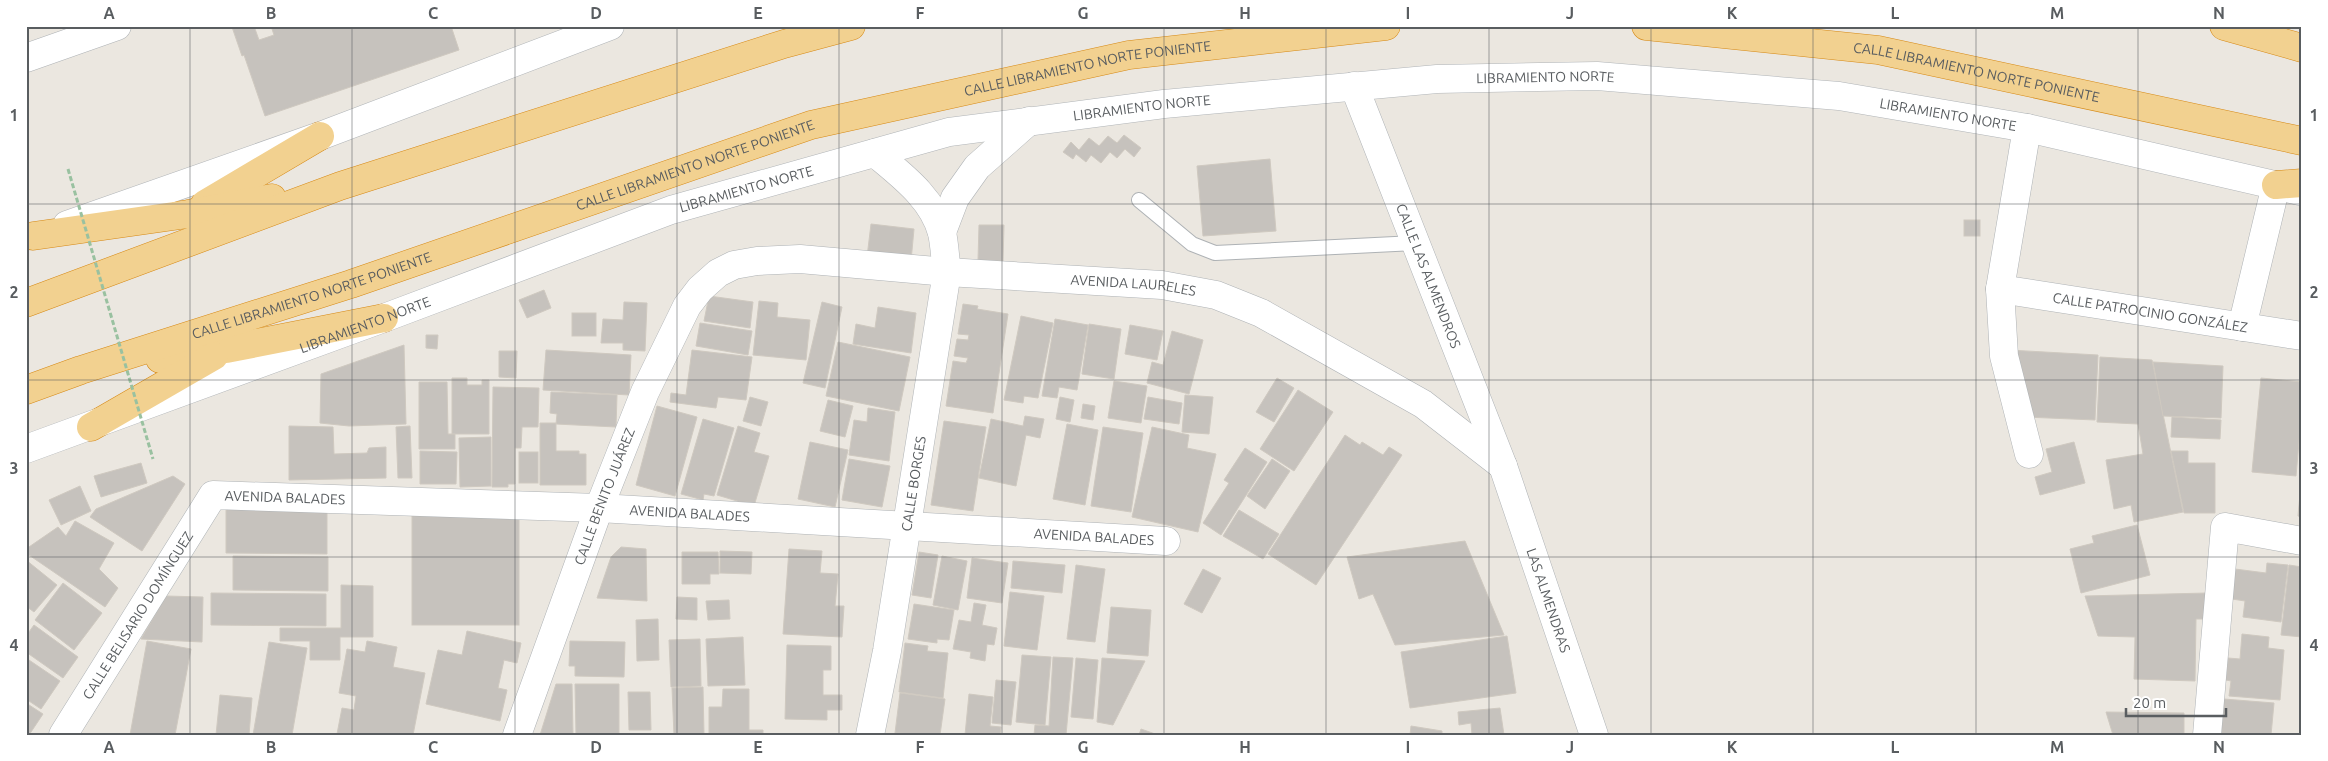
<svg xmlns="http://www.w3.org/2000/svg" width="2328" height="761" viewBox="0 0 2328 761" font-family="Ubuntu,sans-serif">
<rect width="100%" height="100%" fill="#ebe7e0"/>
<!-- building -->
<g fill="#c6c2bd" stroke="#cfc9c0">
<polygon points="235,26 254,26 259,40 274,35 271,26 451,26 459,50 265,116 244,55 242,56 232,27"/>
<polygon points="1124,135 1141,148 1134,157 1125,149 1117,158 1110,152 1101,163 1091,155 1086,162 1076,154 1073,159 1063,152 1071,142 1079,150 1089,138 1099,146 1108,136 1117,143"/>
<polygon points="1270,159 1276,231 1203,236 1197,166"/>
<rect x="1964" y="220" width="16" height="16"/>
<polygon points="871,224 914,229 911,261 867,257"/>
<polygon points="979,225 1004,225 1003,261 978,260"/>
<polygon points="544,290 551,308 527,318 519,300"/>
<polygon points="709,296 753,302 750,328 704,321"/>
<polygon points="759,301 778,303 777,317 810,320 806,360 753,355"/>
<polygon points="624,302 647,303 645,351 623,350 623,343 601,343 603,319 623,320"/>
<polygon points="822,302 842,307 825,388 803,383"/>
<polygon points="963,304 978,306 977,309 1008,314 993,413 946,406 953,361 966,363 968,358 954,356 957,339 968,340 969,335 958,334"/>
<polygon points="878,307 916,313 911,353 853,344 856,324 875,328"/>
<rect x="572" y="313" width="24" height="23"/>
<polygon points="1021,316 1053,323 1038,398 1024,396 1023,403 1004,400"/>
<polygon points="1055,319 1088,325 1077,390 1059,387 1057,398 1042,396"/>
<polygon points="700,323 752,331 748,355 696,346"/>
<polygon points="1089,324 1121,329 1114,379 1082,374"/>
<polygon points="1130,325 1163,331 1157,360 1125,354"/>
<polygon points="1172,331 1203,340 1189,394 1147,383 1152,362 1163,365"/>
<polygon points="426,335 438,335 437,349 426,348"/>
<polygon points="838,342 910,357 899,411 826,396"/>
<polygon points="404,345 406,424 349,426 320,423 321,374"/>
<polygon points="546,350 631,355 629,395 543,390"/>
<polygon points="692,350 752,357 746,400 718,397 716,408 670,402 671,393 686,395"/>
<polygon points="2009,350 2098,355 2095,420 2025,417"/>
<polygon points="499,351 517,351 516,378 499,377"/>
<polygon points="2100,357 2152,360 2183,512 2134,522 2131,505 2114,509 2106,460 2143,454 2138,424 2097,422"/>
<polygon points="2153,362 2223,366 2221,418 2163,416"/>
<polygon points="452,378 467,378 467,385 482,385 482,380 489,380 489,434 452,434"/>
<polygon points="1277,378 1294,388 1274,422 1256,412"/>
<polygon points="2261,378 2302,382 2302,408 2296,476 2252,472"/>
<polygon points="1114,381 1147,386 1141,423 1108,418"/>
<polygon points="419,382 447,382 448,434 455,434 455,449 419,449"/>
<polygon points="493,387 539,388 538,427 522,427 521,448 515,448 515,484 508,484 508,487 492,487"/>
<polygon points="1298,390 1333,412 1294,471 1260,449"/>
<polygon points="551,392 617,395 616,427 556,424 557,414 550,413"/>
<polygon points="1185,395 1213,397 1209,434 1182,432"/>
<polygon points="750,397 768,402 761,426 743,421"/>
<polygon points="1060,397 1074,400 1070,422 1056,419"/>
<polygon points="1148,397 1182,403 1179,424 1144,419"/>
<polygon points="828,400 853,406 845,437 820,431"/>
<polygon points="1083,404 1095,406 1093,420 1081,418"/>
<polygon points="657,406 697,417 675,496 636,485"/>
<polygon points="868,408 895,412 889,461 849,455 854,420 867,422"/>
<polygon points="1025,416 1044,419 1040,438 1026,435 1016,486 979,478 991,419 1023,426"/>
<polygon points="2172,417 2221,420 2220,439 2171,437"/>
<polygon points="703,419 734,428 714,496 704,494 703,500 681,494"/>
<polygon points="944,421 986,427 973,511 931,505"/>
<polygon points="540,423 556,423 556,451 579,451 579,454 586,454 586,485 540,485"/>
<polygon points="1067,424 1098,430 1085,505 1053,499"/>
<polygon points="289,426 333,427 334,454 367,453 369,448 386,447 386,478 289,480"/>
<polygon points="410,426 412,478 398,478 396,427"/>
<polygon points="738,426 760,433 754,452 769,456 754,506 717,495"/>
<polygon points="1103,427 1143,433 1131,512 1091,506"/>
<polygon points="1152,427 1189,435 1187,448 1216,454 1198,532 1132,517"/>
<polygon points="1345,435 1360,445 1362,442 1383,455 1389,447 1402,455 1316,585 1268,554"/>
<polygon points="491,437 491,486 460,487 459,438"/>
<polygon points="810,442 848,450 835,507 798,499"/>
<polygon points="2074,442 2085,483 2040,495 2035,477 2052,472 2046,449"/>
<polygon points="1245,448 1267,462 1221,535 1203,523 1229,483 1224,480"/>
<polygon points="420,451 457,452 456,484 420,484"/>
<polygon points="2171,451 2188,451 2188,463 2215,463 2215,513 2184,513"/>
<rect x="519" y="452" width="19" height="31"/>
<polygon points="849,459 890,466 882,507 842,500"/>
<polygon points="1272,459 1290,471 1265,509 1247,496"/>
<polygon points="141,463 147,483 101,497 94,476"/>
<polygon points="173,476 185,484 142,551 90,517 96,509"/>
<polygon points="2301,483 2302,483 2302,517 2298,516"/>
<polygon points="80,486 91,511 61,525 49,500"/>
<polygon points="226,509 327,510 327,554 226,553"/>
<polygon points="1239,510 1279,534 1263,559 1223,536"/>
<rect x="412" y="516" width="107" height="109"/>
<polygon points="75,521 114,543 99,569 118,588 105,607 26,553 26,549 58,527 66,536"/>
<polygon points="2137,525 2150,575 2081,593 2070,549 2094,543 2092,536"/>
<polygon points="1465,541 1504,635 1395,645 1373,594 1359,599 1347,557"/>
<polygon points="621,547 646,549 647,601 597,598 611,557"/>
<polygon points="789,549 822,551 820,573 838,574 835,606 844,606 842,637 783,634"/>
<polygon points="720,551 752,552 751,574 720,573"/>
<polygon points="682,552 718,552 719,574 710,574 710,584 682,584"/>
<polygon points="919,552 938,555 931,598 912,595"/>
<polygon points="233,556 328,557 328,591 233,590"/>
<polygon points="942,556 967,561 958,610 933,605"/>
<polygon points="972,558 1008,563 1002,603 967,598"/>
<polygon points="26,560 57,585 34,612 26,606"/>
<polygon points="1013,561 1065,565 1062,593 1011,588"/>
<polygon points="2267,563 2288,565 2281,622 2243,617 2245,601 2232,599 2235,569 2266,573"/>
<polygon points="1076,565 1105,569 1095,642 1067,639"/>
<polygon points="2289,565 2302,567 2302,637 2281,635"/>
<polygon points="1203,569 1221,578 1202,613 1184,604"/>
<polygon points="63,583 102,613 74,650 35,620"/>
<polygon points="341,585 373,586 373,637 340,637 340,660 310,660 310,641 280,641 280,628 341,628"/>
<polygon points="1010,592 1044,596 1037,650 1004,646"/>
<polygon points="211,593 326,594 326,626 211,625"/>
<polygon points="2207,593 2207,619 2196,619 2195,681 2134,679 2135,637 2098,636 2085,596"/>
<polygon points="166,596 203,597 202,642 141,639"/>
<polygon points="677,597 697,598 697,620 676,619"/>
<polygon points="729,600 730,619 708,620 706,601"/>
<polygon points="974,603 986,605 982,625 997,628 994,645 987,644 985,661 970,658 971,652 953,649 959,620 971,622"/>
<polygon points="914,604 954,610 949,640 937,639 937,643 908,639"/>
<polygon points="1111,607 1151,610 1148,656 1107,653"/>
<polygon points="658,619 659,660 637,661 636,620"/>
<polygon points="34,625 78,657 63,678 26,652 26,636"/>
<polygon points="467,631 521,643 517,663 504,660 498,688 507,690 500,721 426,704 438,650 462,655"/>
<polygon points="2242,634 2269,637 2268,648 2284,650 2280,700 2229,696 2231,681 2226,680 2228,658 2240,659"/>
<polygon points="1507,636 1516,693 1410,708 1401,652"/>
<polygon points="743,637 745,685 708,686 706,639"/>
<polygon points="700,639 701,686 671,687 669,640"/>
<polygon points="147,641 191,649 175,735 130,735"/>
<polygon points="367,641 397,647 393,667 425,673 413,735 337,734 342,708 354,710 356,696 339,693 347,649 365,652"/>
<polygon points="570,641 625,642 624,677 575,676 575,666 569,666"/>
<polygon points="269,642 307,648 292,735 253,735"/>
<polygon points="905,643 928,646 927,651 948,653 943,698 899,692"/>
<polygon points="787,645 831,646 831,670 823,670 823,695 842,695 842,710 827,710 827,720 785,719"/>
<polygon points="1022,655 1051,657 1045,725 1016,722"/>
<polygon points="1053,657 1073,658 1066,735 1034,735 1035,725 1049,726"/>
<polygon points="26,658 60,681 41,709 26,699"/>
<polygon points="1076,658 1098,660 1093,719 1071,717"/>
<polygon points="1102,658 1145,661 1113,725 1097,722"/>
<polygon points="996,680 1016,682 1011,725 992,723"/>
<polygon points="556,684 572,684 573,735 540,735"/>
<polygon points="575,684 619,684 619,735 576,735"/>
<polygon points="703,687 704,735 674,735 672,688"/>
<polygon points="723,689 749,689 749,730 763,730 763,735 709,735 709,707 722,707"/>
<polygon points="628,692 650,692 651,730 629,730"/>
<polygon points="900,693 945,699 940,735 895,733"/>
<polygon points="969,694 993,697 990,726 1001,727 1000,735 965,735"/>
<polygon points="220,695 252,698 249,735 216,735"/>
<polygon points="2224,699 2274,703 2271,735 2221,735"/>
<polygon points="26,703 43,714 29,735 26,735"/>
<polygon points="1500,708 1504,735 1472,735 1471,723 1459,725 1458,712"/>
<polygon points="2106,712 2184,713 2184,735 2113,735"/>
<polygon points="1411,726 1442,731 1442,735 1410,735"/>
<polygon points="1141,729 1158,735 1139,735"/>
</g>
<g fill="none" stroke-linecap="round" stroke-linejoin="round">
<!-- lane casing -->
<g stroke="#aeb2b5" stroke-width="16">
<polyline id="lane" points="1139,200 1192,244 1215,253 1415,243"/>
</g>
<!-- street casing -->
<g stroke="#aeb2b5" stroke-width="29">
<g id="street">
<polyline points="26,58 117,26"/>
<polyline points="2027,128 2000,289 2004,356 2029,454"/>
<path id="s1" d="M2000,289L2302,336"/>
<polyline points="2242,327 2276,185"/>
<path id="s2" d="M63,735L213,495L599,508L1166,541"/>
<path id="s3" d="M517,735L599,508L645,392L687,306L700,289L718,273L734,265L757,261L800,259L947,272L1162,285L1216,295L1261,313L1423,404L1503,466"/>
<polyline points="2207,735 2225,527 2302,541"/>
</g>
</g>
<!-- secondary casing -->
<g stroke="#b0b4b7" stroke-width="29">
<g id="secondary">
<path id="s4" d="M1354,86L1503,466L1594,735"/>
<polyline points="67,225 320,136 610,26"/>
<polyline points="942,232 955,198 977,167 1029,121"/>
<path id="s5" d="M26,449L384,318L671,210L949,132L1164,104L1437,79L1597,76L1839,96L2027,128L2300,191"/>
<path id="s6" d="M870,735L887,651L947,272C945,260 945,246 942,233C933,198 901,175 875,153"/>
</g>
</g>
<!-- highway casing -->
<g stroke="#d68915" stroke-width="29">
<g id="highway">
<path id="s7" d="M1646,26L1878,50L2302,141"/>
<polyline points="2224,26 2302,48"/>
<polyline points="2276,185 2302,183"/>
<polyline points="205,204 320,136"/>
<polyline points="33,236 188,214 272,198"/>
<polyline points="26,303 340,186 784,44 851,26"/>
<polyline points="160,359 226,349 384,318"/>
<path id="s8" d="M26,390L81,370L351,284L811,125L1129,55L1386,26"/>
<polyline points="91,427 214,356"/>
</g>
</g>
<!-- lane -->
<use href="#lane" stroke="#fff" stroke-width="14"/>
<!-- street -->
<use href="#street" stroke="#fff" stroke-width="28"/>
<!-- secondary -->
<use href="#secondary" stroke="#fff" stroke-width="28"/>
<!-- highway -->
<use href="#highway" stroke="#f2d190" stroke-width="28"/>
<!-- path-bridge -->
<polyline stroke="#99c1a0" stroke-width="3" stroke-dasharray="5 2.5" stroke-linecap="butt" points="68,169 153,459"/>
</g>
<!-- grid -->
<path fill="none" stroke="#595d60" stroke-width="1" stroke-opacity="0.55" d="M190,26V735M352,26V735M515,26V735M677,26V735M839,26V735M1002,26V735M1164,26V735M1326,26V735M1489,26V735M1651,26V735M1813,26V735M1976,26V735M2138,26V735M26,204H2302M26,380H2302M26,557H2302"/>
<g text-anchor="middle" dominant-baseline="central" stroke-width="4.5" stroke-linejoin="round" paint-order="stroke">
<!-- street labels -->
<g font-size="14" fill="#595d60" stroke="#fff">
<text stroke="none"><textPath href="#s8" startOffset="1111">CALLE LIBRAMIENTO NORTE PONIENTE</textPath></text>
<text stroke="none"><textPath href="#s7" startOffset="334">CALLE LIBRAMIENTO NORTE PONIENTE</textPath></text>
<text stroke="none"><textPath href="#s5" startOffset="1576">LIBRAMIENTO NORTE</textPath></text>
<text stroke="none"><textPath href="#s5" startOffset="1171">LIBRAMIENTO NORTE</textPath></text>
<text stroke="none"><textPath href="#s5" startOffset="1981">LIBRAMIENTO NORTE</textPath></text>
<text stroke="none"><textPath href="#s8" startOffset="706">CALLE LIBRAMIENTO NORTE PONIENTE</textPath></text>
<text stroke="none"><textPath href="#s5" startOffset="766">LIBRAMIENTO NORTE</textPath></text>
<text stroke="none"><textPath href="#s4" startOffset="204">CALLE LAS ALMENDROS</textPath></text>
<text stroke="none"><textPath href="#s3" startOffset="926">AVENIDA LAURELES</textPath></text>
<text stroke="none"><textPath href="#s8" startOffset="301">CALLE LIBRAMIENTO NORTE PONIENTE</textPath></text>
<text stroke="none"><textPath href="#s1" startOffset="152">CALLE PATROCINIO GONZÁLEZ</textPath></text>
<text stroke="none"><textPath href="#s5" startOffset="361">LIBRAMIENTO NORTE</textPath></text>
<text stroke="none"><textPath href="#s6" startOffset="255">CALLE BORGES</textPath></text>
<text stroke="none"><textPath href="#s2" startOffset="355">AVENIDA BALADES</textPath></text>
<text stroke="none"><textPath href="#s3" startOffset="254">CALLE BENITO JUÁREZ</textPath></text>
<text stroke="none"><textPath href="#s2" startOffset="760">AVENIDA BALADES</textPath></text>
<text stroke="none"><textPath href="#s2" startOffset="1165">AVENIDA BALADES</textPath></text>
<text stroke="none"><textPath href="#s4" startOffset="550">LAS ALMENDRAS</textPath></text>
<text stroke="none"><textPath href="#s2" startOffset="141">CALLE BELISARIO DOMÍNGUEZ</textPath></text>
</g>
</g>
<!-- border -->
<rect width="2328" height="761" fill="none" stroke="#ffffff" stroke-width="55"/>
<!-- scale -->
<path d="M2126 708v8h100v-8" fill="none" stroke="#595d60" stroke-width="2.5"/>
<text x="2133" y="708" font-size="15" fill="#595d60" stroke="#ffffff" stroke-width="4" paint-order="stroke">20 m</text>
<rect x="28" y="28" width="2272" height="706" fill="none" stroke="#595d60" stroke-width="2"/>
<g font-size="16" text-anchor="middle" font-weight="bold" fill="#595d60">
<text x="109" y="19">A</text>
<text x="271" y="19">B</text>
<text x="433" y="19">C</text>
<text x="596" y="19">D</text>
<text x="758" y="19">E</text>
<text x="920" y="19">F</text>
<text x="1083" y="19">G</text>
<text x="1245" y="19">H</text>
<text x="1408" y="19">I</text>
<text x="1570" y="19">J</text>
<text x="1732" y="19">K</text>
<text x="1895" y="19">L</text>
<text x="2057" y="19">M</text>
<text x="2219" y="19">N</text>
<text x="14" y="121">1</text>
<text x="2314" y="121">1</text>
<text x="14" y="298">2</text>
<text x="2314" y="298">2</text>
<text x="14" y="474">3</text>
<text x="2314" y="474">3</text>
<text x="14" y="651">4</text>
<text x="2314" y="651">4</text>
<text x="109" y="753">A</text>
<text x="271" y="753">B</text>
<text x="433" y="753">C</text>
<text x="596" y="753">D</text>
<text x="758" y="753">E</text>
<text x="920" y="753">F</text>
<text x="1083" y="753">G</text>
<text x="1245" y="753">H</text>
<text x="1408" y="753">I</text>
<text x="1570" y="753">J</text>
<text x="1732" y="753">K</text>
<text x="1895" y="753">L</text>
<text x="2057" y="753">M</text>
<text x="2219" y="753">N</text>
</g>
</svg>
